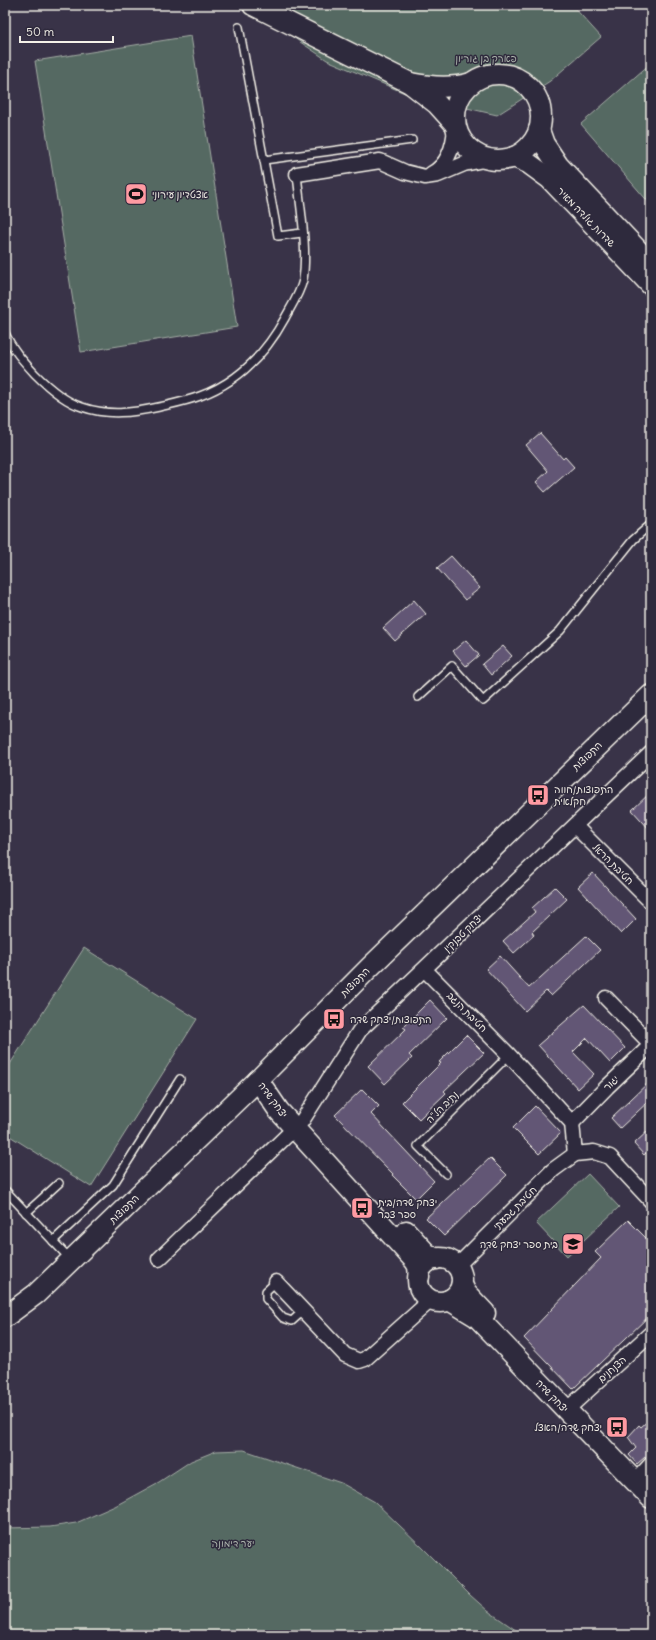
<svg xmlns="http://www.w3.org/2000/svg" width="656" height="1640" viewBox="0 0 656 1640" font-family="Delius,'Playpen Sans Hebrew',sans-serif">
<rect width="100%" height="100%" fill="#393348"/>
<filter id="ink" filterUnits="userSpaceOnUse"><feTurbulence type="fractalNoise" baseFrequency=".025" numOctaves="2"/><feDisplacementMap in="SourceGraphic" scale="8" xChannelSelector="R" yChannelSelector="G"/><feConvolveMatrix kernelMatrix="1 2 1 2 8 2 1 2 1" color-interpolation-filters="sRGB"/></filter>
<g filter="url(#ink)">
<!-- green -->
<g fill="#556962" stroke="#a4ada5">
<polygon points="245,5 572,5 601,37 550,81 497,115 407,94 327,60"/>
<polygon points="191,36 237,327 81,352 35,61"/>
<polygon points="651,63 651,205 581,124"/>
<polygon points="84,948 197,1019 91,1187 5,1133 5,1072"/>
<polygon points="588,1174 619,1207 567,1256 536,1223"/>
<polygon points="244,1450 341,1483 375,1502 422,1547 470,1595 488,1611 523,1635 5,1635 5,1528 50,1527 76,1523 115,1506 159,1482 191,1461 216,1451"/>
</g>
<!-- building -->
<g fill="#625774" stroke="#f4f1e8">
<polygon points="540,433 563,459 565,457 574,467 545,492 536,482 548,471 526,445"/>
<polygon points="451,556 480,588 465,600 437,568"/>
<polygon points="414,600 426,614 395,641 383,628"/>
<polygon points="466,640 479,655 466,666 453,651"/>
<polygon points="503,646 512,656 491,675 482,664"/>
<polygon points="651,792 651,831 632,810"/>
<polygon points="593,873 636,919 621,934 578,887"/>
<polygon points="555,887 567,899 532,932 534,935 514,953 503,941 535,912 532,908"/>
<polygon points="586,936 600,950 551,996 546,991 525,1011 486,969 500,956 529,988"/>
<polygon points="430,1000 447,1018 409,1055 412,1058 385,1084 368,1066 406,1029 403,1027"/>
<polygon points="584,1005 625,1048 610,1063 587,1038 573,1052 594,1074 578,1089 538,1045"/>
<polygon points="466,1035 484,1053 444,1091 446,1093 419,1119 402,1102 441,1063 439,1062"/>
<polygon points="651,1080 651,1099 620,1128 611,1118"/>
<polygon points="362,1089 379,1106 371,1114 434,1181 416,1199 392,1175 393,1174 335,1115"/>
<polygon points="535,1106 561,1133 539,1154 513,1128"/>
<polygon points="651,1128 651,1148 644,1155 634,1144"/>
<polygon points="490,1158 507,1175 444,1236 426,1218"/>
<polygon points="628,1220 651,1243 651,1314 573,1389 524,1338 601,1258 595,1252"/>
<polygon points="651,1418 651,1456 645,1457 637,1464 629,1455 636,1448 628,1437 639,1425 641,1427"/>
</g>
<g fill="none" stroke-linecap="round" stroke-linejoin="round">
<!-- lane casing -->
<g stroke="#f4f1e8" stroke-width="10">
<g id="lane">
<polyline points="239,27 278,236 302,233"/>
<polyline points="264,160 412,140"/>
<path d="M5,333C12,349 24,362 35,374C47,386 66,402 82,407C108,416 132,413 159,407C172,404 187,401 200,396C238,382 266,353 285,318C291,307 300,293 303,280C308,248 300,206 297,174"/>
<polyline points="418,697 452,666 483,701 560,631 633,540 651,524"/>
<polyline points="446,1174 418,1146 509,1055"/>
<polyline points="5,1190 71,1260"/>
<polyline points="26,1213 59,1183"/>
<polyline points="53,1241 113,1185 180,1079"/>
<polyline points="276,1282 266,1291 266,1299 283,1318 292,1321 303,1311"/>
</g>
</g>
<!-- street casing -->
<g stroke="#f4f1e8" stroke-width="17">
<g id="street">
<polyline points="297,174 380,161 405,172 425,177 438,175 464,164 488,159"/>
<path d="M431,174C448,165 454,146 455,127"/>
<polyline points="575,826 651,902"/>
<polyline points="425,970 509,1055 572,1123 575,1154 594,1152 610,1157 651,1201"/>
<polyline points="606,998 651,1044"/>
<polyline points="572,1123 607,1087 651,1045"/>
<polyline points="159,1259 302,1121 360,1030 651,753"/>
<polyline points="457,1266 553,1170 575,1154"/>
<polyline points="276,1282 345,1355 359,1361 365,1359 431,1300"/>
<polyline points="573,1404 651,1333"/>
<polyline points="641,1475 651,1464"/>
</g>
</g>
<!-- secondary casing -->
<g stroke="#f4f1e8" stroke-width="23">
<g id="secondary">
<polyline points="253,5 410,83 437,104 455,124"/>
<circle cx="498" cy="117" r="43"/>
<path d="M410,83C430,87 451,89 471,83"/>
<polyline points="539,130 544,144 558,165 651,264"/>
<polyline points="514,157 528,163 550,179 651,285"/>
<polyline points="258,1080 279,1111 415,1261 418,1266 419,1277"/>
<polyline points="406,1231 426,1253 436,1259"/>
<circle cx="440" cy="1280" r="22"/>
<polyline points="462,1285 466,1293 485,1313"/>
<polyline points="449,1300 477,1317 651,1498"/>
<polyline points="5,1317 36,1294 258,1080 370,967 651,695"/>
</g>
</g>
<!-- lane -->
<use href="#lane" stroke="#2f2a3d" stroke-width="7"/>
<!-- street -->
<use href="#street" stroke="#2f2a3d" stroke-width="14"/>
<!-- secondary -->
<use href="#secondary" stroke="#2f2a3d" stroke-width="20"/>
</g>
</g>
<!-- icons -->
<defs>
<g id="stadium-square" transform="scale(1.15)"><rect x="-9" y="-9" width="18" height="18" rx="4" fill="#ff9aa2" stroke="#2f2a3d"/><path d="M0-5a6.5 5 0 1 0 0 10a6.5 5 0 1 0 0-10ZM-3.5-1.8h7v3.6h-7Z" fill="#111"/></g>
<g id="bus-square" transform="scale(1.15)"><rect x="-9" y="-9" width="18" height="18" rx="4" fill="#ff9aa2" stroke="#2f2a3d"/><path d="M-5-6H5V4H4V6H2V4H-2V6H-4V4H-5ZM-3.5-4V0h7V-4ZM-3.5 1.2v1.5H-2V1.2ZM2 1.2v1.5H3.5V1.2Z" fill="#111"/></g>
<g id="school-square" transform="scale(1.15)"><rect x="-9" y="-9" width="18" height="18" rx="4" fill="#ff9aa2" stroke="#2f2a3d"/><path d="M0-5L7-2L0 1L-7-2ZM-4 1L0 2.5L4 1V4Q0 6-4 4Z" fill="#111"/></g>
</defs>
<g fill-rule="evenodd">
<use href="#stadium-square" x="136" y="194"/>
<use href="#bus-square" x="538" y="795"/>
<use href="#bus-square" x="334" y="1019"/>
<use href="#bus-square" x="362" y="1208"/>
<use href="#school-square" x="573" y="1244"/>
<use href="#bus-square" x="617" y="1427"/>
</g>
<g text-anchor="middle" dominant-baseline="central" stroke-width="3" stroke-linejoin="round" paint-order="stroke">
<!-- park labels -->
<g font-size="10" fill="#acb4ac" stroke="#2f2a3d">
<text x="486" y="58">פארק בן גוריון</text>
<text x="233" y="1543">יער דימונה</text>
</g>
<!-- poi labels -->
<g font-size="10" fill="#f4f1e8" stroke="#2f2a3d" text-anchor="start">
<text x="152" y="194">אצטדיון עירוני</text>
<text x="554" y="789">התפוצות/חווה<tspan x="554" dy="12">חקלאית</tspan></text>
<text x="350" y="1019">התפוצות/יצחק שדה</text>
<text x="378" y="1202">יצחק שדה/בית<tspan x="378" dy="12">ספר צבר</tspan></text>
<text x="558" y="1244" text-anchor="end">בית ספר יצחק שדה</text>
<text x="602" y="1427" text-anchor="end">יצחק שדה/האצל</text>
</g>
<!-- street labels -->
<g font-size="10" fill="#f4f1e8" stroke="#2f2a3d">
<text transform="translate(586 217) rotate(46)">שדרות גולדה מאיר</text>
<text transform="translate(587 756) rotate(-44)">התפוצות</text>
<text transform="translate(613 864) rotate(45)">חטיבת הראל</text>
<text transform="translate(463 933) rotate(-44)">יצחק טבנקין</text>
<text transform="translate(355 982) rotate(-45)">התפוצות</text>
<text transform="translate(467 1012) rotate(45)">חטיבת הנגב</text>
<text transform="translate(611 1083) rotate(-44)">יגור</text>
<text transform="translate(273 1100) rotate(54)">יצחק שדה</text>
<text transform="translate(442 1107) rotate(-45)">נתיב הל"ה</text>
<text transform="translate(515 1208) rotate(-45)">חטיבת גבעתי</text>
<text transform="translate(124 1209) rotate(-44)">התפוצות</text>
<text transform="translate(612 1369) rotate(-42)">הצנחנים</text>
<text transform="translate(552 1396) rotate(46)">יצחק שדה</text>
</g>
</g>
<!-- margin -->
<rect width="656" height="1640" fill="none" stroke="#2f2a3d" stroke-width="20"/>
<rect x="10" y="10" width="636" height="1620" fill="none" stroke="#f4f1e8" stroke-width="1.5" filter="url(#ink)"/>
<!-- scale -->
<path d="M20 36v6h93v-6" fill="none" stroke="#f4f1e8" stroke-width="2"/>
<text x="26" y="36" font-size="12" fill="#f4f1e8" stroke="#2f2a3d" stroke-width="3" paint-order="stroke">50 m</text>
</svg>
